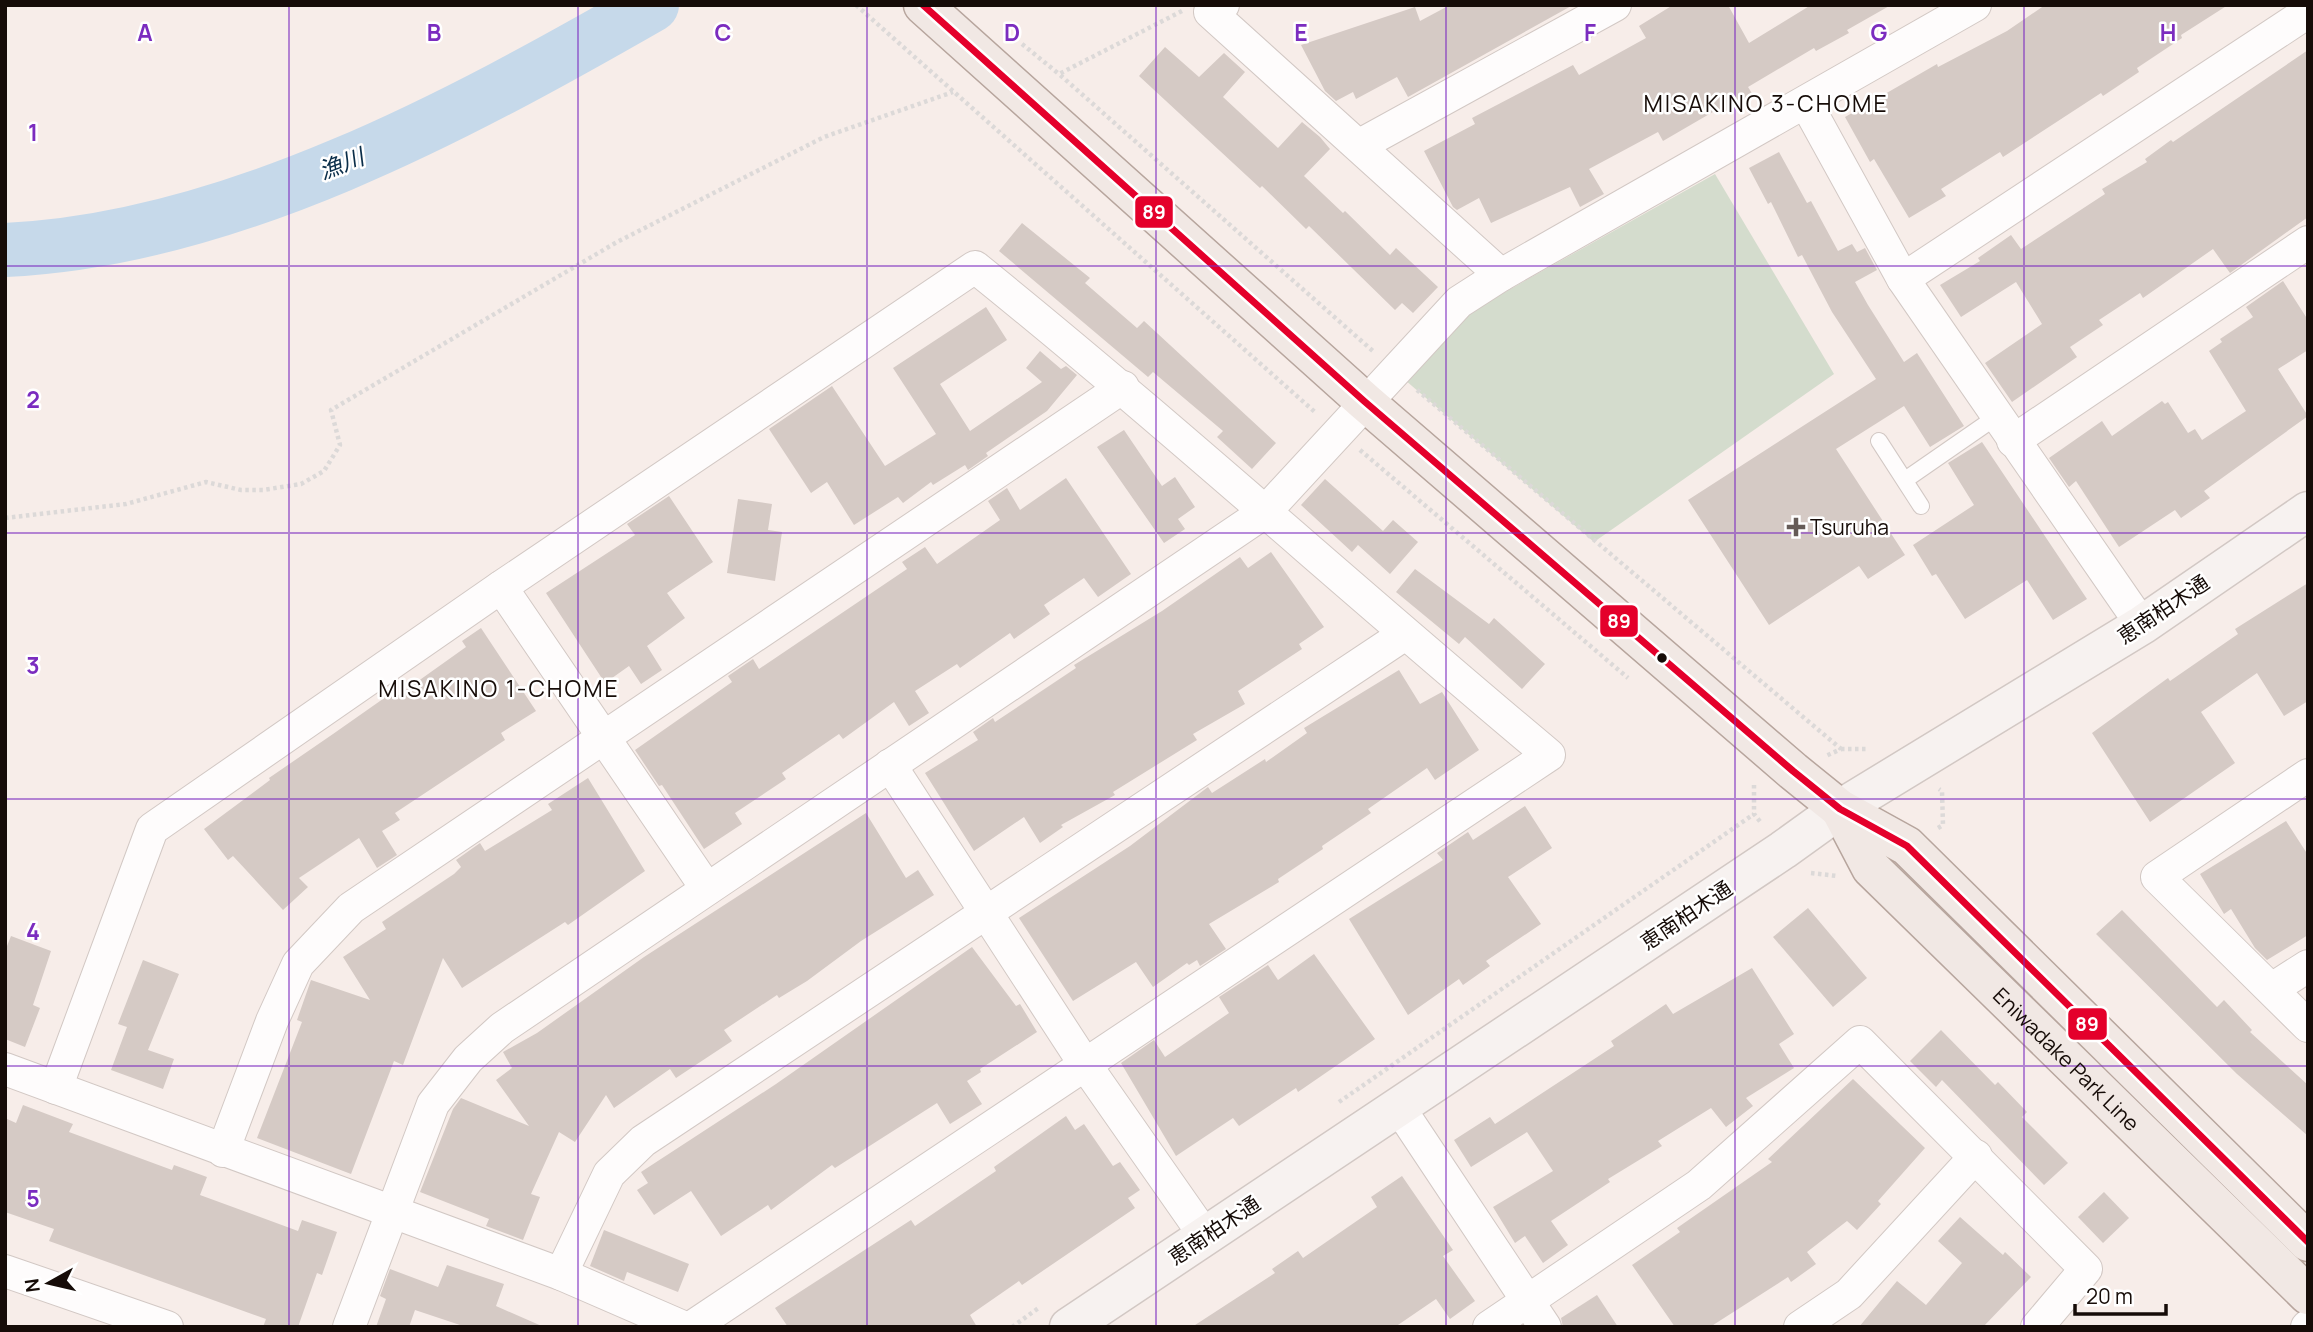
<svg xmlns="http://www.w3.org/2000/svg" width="2313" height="1332" viewBox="0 0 2313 1332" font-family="Manrope,'Noto Sans JP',sans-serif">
<rect width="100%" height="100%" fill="#f7ede9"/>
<!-- green -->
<polygon fill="#d4dccd" points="1715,174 1834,374 1594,542 1405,380 1432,333"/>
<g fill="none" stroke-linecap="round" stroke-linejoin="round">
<!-- river -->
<path stroke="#c6d9ea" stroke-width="54" d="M5,250C230,240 460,115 652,5"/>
</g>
<!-- building -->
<g fill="#d5cac5">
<polygon points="1450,5 1573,5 1408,97 1397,77 1356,99 1353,92 1336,101 1325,91 1301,45 1415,7 1420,21"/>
<polygon points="1673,5 1728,5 1749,43 1811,5 1891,5 1847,30 1849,33 1816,51 1814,48 1748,87 1753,95 1721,114 1718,109 1663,141 1658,132 1589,169 1604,194 1580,207 1570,187 1491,223 1479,198 1457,210 1453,207 1424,151 1475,124 1472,118 1573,65 1579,75 1646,38 1639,26"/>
<polygon points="2045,5 2228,5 2181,35 2182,38 2137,68 2139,72 2103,96 2101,93 2003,157 2000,152 1941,189 1946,196 1909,218 1874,159 1870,162 1845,117 1937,64 1938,67 2007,31"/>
<polygon points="1165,47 1199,77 1224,53 1245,72 1223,97 1278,148 1302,122 1320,137 1330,149 1304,176 1343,213 1345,211 1390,255 1396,248 1438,287 1413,313 1402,303 1395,310 1309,226 1306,229 1262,186 1260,188 1139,76"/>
<polygon points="2308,50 2308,217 2230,273 2213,249 2143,298 2140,293 2099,320 2103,325 2070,347 2077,357 2012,402 1985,363 2042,324 2016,282 1961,317 1940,285 1980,261 1978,258 2011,235 2021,249 2105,194 2102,189 2147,162 2145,159 2171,140 2173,142"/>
<polygon points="1779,152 1807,203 1811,201 1838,251 1852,244 1857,252 1865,248 1877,270 1855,282 1868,305 1904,362 1917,353 1964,426 1930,447 1904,406 1836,449 1905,555 1868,579 1859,566 1769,625 1688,500 1876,379 1832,312 1802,255 1798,257 1771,202 1768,204 1749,168"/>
<polygon points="1022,223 1090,278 1085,283 1137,328 1144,321 1276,443 1252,469 1217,437 1223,431 1153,372 1148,377 999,251"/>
<polygon points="2283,281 2308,320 2308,350 2278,369 2308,416 2204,491 2210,498 2181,518 2175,510 2119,547 2076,481 2069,487 2049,458 2102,421 2112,436 2162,401 2165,404 2168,402 2188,433 2195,429 2202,440 2246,411 2209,351 2222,342 2220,339 2253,317 2246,307"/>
<polygon points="986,307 1007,340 940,384 970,431 1042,382 1026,368 1040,351 1061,369 1066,366 1077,375 1047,411 986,453 988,456 968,470 965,465 933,485 931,482 903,503 898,497 854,525 827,482 811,493 769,429 832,386 885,466 936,434 893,368"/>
<polygon points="1124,430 1162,486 1175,477 1195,507 1178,519 1185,529 1164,543 1097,447"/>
<polygon points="1982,442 2087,599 2053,620 2027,580 1965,619 1936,574 1932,576 1913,545 1974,505 1948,463"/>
<polygon points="1066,478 1131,574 1098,597 1084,578 1044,605 1050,614 1014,639 1010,633 960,668 957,664 915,691 929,713 909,726 894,702 843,739 839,734 782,773 786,779 735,813 742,824 704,849 662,785 659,786 635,750 732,682 728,676 753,659 759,669 907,569 902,562 925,547 937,564 1000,520 988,501 1007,488 1020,510"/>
<polygon points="1325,479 1383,531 1393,520 1418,542 1390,574 1358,545 1352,552 1301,505"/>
<polygon points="669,496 713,562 667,593 685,618 647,646 662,670 641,684 629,666 605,683 546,593 635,535 627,524"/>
<polygon points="738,499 772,504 768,530 782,532 775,581 727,573"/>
<polygon points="1271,552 1324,627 1299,644 1302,649 1238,691 1245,704 1193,734 1197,740 1113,792 1115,795 1061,825 1063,827 1040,843 1024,817 974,851 925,773 978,740 973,732 993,718 995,722 1076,668 1074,665 1162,611 1240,557 1248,568"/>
<polygon points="1415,569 1489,624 1494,618 1545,664 1522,689 1465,637 1459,644 1396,592"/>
<polygon points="2308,583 2308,701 2284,716 2257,673 2201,712 2235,763 2150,822 2092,733 2168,678 2170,681 2238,634 2235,629"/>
<polygon points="481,628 536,711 501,733 505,740 395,813 400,820 382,831 397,855 377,868 359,838 299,878 308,887 283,910 233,856 228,860 204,829 270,780 269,778 333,734 390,694 393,699 466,647 462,641"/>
<polygon points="1399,670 1420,704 1442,692 1479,750 1435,780 1427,768 1368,809 1371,813 1322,846 1323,849 1278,879 1279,882 1209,924 1226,949 1200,966 1197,960 1189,965 1187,963 1153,987 1136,962 1073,1001 1019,918 1130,846 1204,790 1208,787 1212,793 1265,759 1266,762 1307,733 1304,728"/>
<polygon points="588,778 645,871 568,925 565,922 462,988 443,958 403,1065 394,1061 351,1174 257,1138 302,1022 297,1020 311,980 370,1000 343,957 386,929 382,922 454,874 461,867 456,860 480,843 485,851 552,810 548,804"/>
<polygon points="1525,806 1552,848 1508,877 1541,924 1486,961 1490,966 1463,985 1459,979 1408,1015 1349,919 1443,860 1437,853 1468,832 1473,840"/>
<polygon points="866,813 906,878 918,870 934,895 861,941 807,981 779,998 777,995 724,1030 732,1041 676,1078 670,1069 614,1108 606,1095 575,1142 559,1132 531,1194 540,1197 523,1240 486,1226 489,1219 420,1192 453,1109 461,1098 529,1126 496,1080 512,1068 503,1052 537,1033 644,957"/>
<polygon points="2286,821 2308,855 2308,935 2267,960 2255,948 2231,909 2224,914 2200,874"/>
<polygon points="1808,908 1867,978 1833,1007 1773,937"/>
<polygon points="2122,910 2217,1007 2224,1000 2252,1030 2250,1032 2308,1085 2308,1136 2237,1074 2096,934"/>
<polygon points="11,936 51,951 33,1005 40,1008 25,1047 5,1039 5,951"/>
<polygon points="972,947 1016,1006 1020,1004 1037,1032 980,1069 981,1072 967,1081 982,1104 950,1124 937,1103 835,1168 832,1165 771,1210 768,1205 721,1236 691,1191 654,1215 637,1190 648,1183 641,1172 776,1084"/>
<polygon points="1314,954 1375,1039 1298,1092 1296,1088 1239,1126 1233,1118 1176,1156 1121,1063 1154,1040 1165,1057 1229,1013 1219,997 1268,965 1278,980"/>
<polygon points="143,960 179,974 148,1050 174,1059 163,1089 111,1070 127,1027 118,1024"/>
<polygon points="1752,968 1794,1034 1779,1044 1794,1068 1746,1098 1753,1106 1726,1127 1711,1108 1658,1141 1662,1146 1608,1179 1610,1182 1551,1221 1568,1245 1543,1263 1525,1236 1515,1243 1493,1207 1553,1171 1527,1132 1471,1167 1454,1140 1490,1117 1495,1124 1614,1046 1611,1041 1666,1004 1673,1014"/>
<polygon points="1941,1030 1995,1085 1998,1082 2027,1112 2022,1117 2068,1163 2044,1185 1942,1080 1936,1087 1910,1061"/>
<polygon points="1853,1079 1925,1148 1878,1201 1881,1204 1857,1230 1847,1221 1807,1252 1816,1264 1791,1282 1788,1277 1710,1327 1675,1327 1632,1265 1680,1232 1677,1228 1772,1162 1768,1159"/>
<polygon points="23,1105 73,1124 69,1132 172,1170 174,1165 207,1177 200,1195 298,1231 302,1220 337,1232 322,1275 317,1273 298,1327 263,1327 266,1319 49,1241 54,1229 5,1212 5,1118 16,1123"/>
<polygon points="1066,1116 1075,1130 1084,1124 1113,1166 1120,1162 1140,1190 1128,1198 1135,1208 1022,1285 1019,1281 970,1315 977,1327 788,1327 775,1308 911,1220 915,1226 996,1171 994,1167"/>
<polygon points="1402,1176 1453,1250 1443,1256 1475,1301 1450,1319 1436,1299 1395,1327 1192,1327 1275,1273 1272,1269 1298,1251 1303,1258 1377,1207 1371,1197"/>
<polygon points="2104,1192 2129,1218 2103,1243 2078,1217"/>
<polygon points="1960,1217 2003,1255 2005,1252 2031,1277 1983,1327 1859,1327 1897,1281 1926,1305 1962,1263 1938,1241"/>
<polygon points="604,1230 689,1264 678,1292 627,1272 624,1281 590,1266"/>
<polygon points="447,1265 504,1284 496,1306 544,1327 466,1327 415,1310 409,1327 376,1327 386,1299 380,1296 390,1269 438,1287"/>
<polygon points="1597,1295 1618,1327 1563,1327 1561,1318"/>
</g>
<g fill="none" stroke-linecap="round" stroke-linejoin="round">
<!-- lane casing -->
<g stroke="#d2c8c4" stroke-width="18">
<g id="lane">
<polyline points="1879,441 1921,506"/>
<polyline points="1905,480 1996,417"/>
</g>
</g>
<!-- street casing -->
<g stroke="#d2c8c4" stroke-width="34">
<g id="street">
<polyline points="1223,5 1210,12 1501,275"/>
<polyline points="1806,103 1903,279 2142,625"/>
<polyline points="1360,145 1615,5"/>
<polyline points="1903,279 2308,12"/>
<polyline points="2013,441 2308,242"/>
<polyline points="501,587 707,889"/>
<polyline points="890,765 1084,1063 1205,1236"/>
<polyline points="2308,775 2157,877 2308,1026"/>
<polyline points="2272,989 2308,966"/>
<polyline points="5,1069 561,1274 683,1327"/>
<path d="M56,1088L152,829L501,587L975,267C1171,425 1356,594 1549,755L692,1327"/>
<polyline points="1398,1106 1545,1327"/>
<polyline points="223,1151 272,1021 298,964 351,908 1123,387"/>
<polyline points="5,1271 167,1327"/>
<polyline points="561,1274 609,1174 643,1141 1405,634"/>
<polyline points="349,1327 433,1104 468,1059 502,1028 1265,512 1459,302 1501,275 1975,5"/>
<polyline points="1489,1327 1699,1185 1860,1042 2086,1269 2037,1327"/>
<polyline points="1800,1327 1849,1294 1976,1156"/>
<polyline points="2307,1327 2308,1326"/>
</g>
</g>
<!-- secondary casing -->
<g stroke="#d2c8c4" stroke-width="41">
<polyline id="secondary" points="1069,1327 1783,850 1840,809 2142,625 2308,511"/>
</g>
<!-- primary casing -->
<g stroke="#b7a59d" stroke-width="41">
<g id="primary">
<polyline points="923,5 1364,401 1793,771 1840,809 1907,846 2308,1242"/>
<path id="s1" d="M1840,809L1871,868L2308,1295"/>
</g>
</g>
<!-- path -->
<g stroke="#dcd9d8" stroke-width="4.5" stroke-dasharray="3.5 3.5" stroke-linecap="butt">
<polyline points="856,5 1316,413"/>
<polyline points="1182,11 1059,74 1374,352"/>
<polyline points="1022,44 1059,74"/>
<polyline points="1417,390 1841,749 1826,756"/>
<polyline points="1360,450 1628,678"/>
<polyline points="5,518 126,504 206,482 241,490 263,490 301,484 324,471 340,445 331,410 617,242 824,137 953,92"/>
<polyline points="1841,749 1868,749"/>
<polyline points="1754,785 1754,814 1762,824"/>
<polyline points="1938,828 1943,825 1942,791 1939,789"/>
<polyline points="1811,873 1837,876"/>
<polyline points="1339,1102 1754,814"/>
<polyline points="1012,1327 1040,1307"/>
</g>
<!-- lane -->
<use href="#lane" stroke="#fefcfc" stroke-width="16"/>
<!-- street -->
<use href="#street" stroke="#fefcfc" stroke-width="32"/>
<!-- secondary -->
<use href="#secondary" stroke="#f7f2f0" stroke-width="38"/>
<!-- primary -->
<use href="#primary" stroke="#f1e8e4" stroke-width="38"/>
<!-- bus-1 casing -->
<g stroke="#fff" stroke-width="12">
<polyline id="bus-1" points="923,5 1364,401 1793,771 1840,809 1907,846 2308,1242"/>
</g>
<!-- bus-1 -->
<use href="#bus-1" stroke="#e4002b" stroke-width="7"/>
</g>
<!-- grid -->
<path fill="none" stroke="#7b2cbf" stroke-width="2" stroke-opacity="0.55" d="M289,5V1327M578,5V1327M867,5V1327M1156,5V1327M1446,5V1327M1735,5V1327M2024,5V1327M5,266H2308M5,533H2308M5,799H2308M5,1066H2308"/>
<!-- markers -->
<path fill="#655b57" stroke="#fff" stroke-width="2.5" d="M1792.5 516.5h7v7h7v7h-7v7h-7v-7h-7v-7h7z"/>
<circle fill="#160c08" stroke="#fff" stroke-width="2.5" cx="1662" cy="658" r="6"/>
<g text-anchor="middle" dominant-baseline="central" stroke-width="5" stroke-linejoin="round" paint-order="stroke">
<!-- poi labels -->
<g font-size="21" fill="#160c08" stroke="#fff" text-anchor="start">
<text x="1810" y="527">Tsuruha</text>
</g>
<!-- street labels -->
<g font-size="21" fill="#160c08" stroke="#fff">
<text transform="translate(2163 609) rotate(-34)">恵南柏木通</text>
<text transform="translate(1686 915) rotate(-34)">恵南柏木通</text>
<text stroke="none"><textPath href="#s1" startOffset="340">Eniwadake Park Line</textPath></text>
<text transform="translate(1214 1230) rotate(-34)">恵南柏木通</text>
</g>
<!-- neighbourhood labels -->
<g font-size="23" letter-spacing="2" fill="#160c08" stroke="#fff">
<text x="1766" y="103">MISAKINO 3-CHOME</text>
<text x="499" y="688">MISAKINO 1-CHOME</text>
</g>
<!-- water labels -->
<g font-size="23" font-style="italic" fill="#092d49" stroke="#fff">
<text transform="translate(341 163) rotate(-21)">漁川</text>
</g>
</g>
<g font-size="23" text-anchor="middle" font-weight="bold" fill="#7b2cbf" stroke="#fff" stroke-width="5" stroke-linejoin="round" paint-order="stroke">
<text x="145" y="41">A</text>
<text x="434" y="41">B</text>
<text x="723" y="41">C</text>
<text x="1012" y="41">D</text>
<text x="1301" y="41">E</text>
<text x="1590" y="41">F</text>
<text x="1879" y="41">G</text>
<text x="2168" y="41">H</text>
<text x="33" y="141">1</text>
<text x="33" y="408">2</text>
<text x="33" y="674">3</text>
<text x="33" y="940">4</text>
<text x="33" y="1207">5</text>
</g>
<g stroke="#fff" stroke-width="2.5">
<rect x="1134" y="195" width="40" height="34" rx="7" fill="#e4002b"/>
<rect x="1599" y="604" width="40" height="34" rx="7" fill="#e4002b"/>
<rect x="2067" y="1007" width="41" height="34" rx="7" fill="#e4002b"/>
</g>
<g font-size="19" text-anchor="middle" font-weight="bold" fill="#fff">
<text x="1154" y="219">89</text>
<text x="1619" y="628">89</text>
<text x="2087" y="1031">89</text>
</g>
<!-- border -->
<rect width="2313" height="1332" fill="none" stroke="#160c08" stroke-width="14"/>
<!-- north arrow -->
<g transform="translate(49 1283) rotate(262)" stroke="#ffffff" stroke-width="5" paint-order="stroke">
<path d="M0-5L12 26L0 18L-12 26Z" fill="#160c08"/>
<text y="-10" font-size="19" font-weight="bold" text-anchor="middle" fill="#160c08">N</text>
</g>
<!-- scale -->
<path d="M2075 1304v10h91v-10" fill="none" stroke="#160c08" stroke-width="3.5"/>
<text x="2086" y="1304" font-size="21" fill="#160c08" stroke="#ffffff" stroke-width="5" paint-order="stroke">20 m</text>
</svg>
